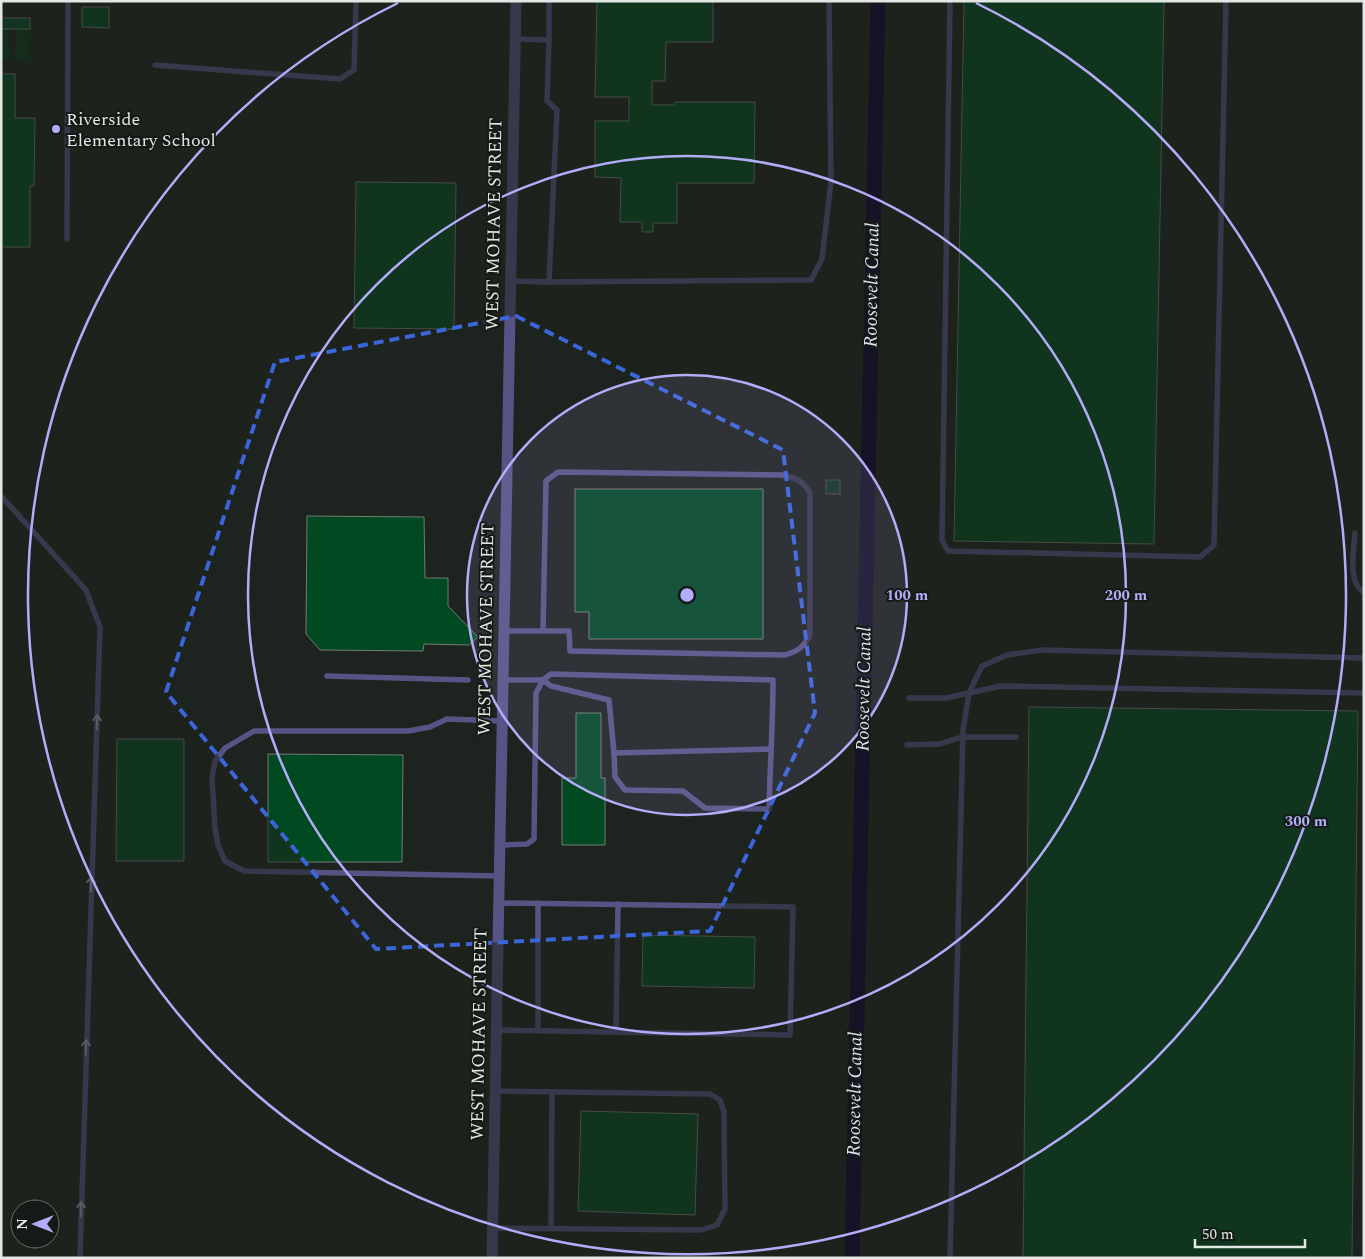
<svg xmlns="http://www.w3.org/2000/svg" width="1365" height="1259" viewBox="0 0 1365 1259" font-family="Spectral,serif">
<rect width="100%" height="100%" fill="#1d231e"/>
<!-- green -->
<g fill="#09381b">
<polygon points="16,28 31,29 30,62 15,61"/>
<rect x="1" y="29" width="8" height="32"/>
</g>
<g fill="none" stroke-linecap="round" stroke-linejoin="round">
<!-- canal -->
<polyline stroke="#0f0032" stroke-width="15" points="852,1258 878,1"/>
</g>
<!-- building -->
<g fill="#004921" stroke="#747c76">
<polygon points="597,1 713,1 713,42 666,42 665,81 652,81 652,105 675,105 675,102 755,102 754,183 677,183 677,223 653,223 653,232 642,232 642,222 620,222 621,178 595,177 595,121 629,121 629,97 595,97"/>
<polygon points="964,1 1164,1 1154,544 954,541"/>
<polygon points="82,7 109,7 109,28 82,27"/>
<rect x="1" y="18" width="29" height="11"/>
<polygon points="1,74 15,74 15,118 35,118 34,186 30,186 30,247 1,247"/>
<polygon points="356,182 456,183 454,329 354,328"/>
<rect x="826" y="480" width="14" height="14"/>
<polygon points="575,489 763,489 763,639 589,639 589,612 575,612"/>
<polygon points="307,516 424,517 425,578 448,578 448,606 478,637 469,645 424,644 423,651 320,650 306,634"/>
<polygon points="1029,707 1358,711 1352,1258 1023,1258"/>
<polygon points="576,713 601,713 601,778 605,778 605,845 562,845 562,778 576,778"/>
<polygon points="117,739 184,739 184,861 116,861"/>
<polygon points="268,754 403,755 402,862 268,862"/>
<polygon points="643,935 755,937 754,988 642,986"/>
<polygon points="581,1111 698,1114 695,1215 578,1211"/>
</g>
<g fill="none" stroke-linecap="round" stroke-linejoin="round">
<!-- service -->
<g stroke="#585385" stroke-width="5.5">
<polyline points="950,1 942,540 948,551 1200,557 1214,545 1226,1"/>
<polyline points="549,40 549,1"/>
<polyline points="155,65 340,79 354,70 356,1"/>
<polyline points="67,239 68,1"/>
<polyline points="511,281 549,282 557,110 547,101 549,40 516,39"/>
<polyline points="549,282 811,280 822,259 831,182 829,1"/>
<polyline points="1,496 86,590 100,627 80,1258"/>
<path d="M1355,533C1354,549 1347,583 1364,592"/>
<path d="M504,631H569L570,651L784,655C797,652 804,647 810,635V493C803,481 796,478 782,475L558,472L546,481L543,631"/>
<polyline points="327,676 468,680"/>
<polyline points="503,680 543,680 551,686 609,700 614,753"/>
<polyline points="909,698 946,698 1001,686 1364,693"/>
<polyline points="907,745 940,744 962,737 1016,737"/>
<path d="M500,845L527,844L534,839L536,693L543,680L551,674L773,680C773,723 770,766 769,809L705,808L683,791L625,790L615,777L614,753L771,749"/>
<polyline points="499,876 244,871 225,861 218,845 215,828 212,778 215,761 225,748 254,731 408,731 430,727 447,719 502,721"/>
<polyline points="538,903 538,1030"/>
<polyline points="497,1030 790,1035 793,907 499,903"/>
<polyline points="616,1032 618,904"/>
<polyline points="493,1228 701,1230 717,1225 725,1209 724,1112 720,1100 710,1094 495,1091"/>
<polyline points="551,1228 552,1092"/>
<polyline points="950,1258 963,730 969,693 982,666 1007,655 1041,650 1364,658"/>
</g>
<!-- minor -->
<polyline stroke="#585385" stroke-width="11" points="492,1258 516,1"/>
</g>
<!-- one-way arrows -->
<defs><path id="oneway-shaft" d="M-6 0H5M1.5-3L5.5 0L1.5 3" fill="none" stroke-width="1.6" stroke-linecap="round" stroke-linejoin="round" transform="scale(1.25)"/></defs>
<g stroke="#9e9eb4">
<use href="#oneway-shaft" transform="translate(97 722) rotate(-88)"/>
<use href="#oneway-shaft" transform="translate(91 884) rotate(-88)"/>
<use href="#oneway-shaft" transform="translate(86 1047) rotate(-88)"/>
<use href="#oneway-shaft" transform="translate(81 1209) rotate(-88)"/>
</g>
<!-- marked area -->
<path d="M0 0H1365V1259H0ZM516,316L783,450L815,713L710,931L376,949L166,692L275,362Z" fill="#1d231e" fill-opacity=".55" fill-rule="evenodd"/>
<path fill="none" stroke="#3b65da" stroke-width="4" stroke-dasharray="10 6" stroke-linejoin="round" d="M516,316L783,450L815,713L710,931L376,949L166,692L275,362Z"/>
<!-- distance rings -->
<circle cx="687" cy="595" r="220" fill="#b3adf9" fill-opacity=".12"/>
<g fill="none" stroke="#b3adf9" stroke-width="2.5">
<circle cx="687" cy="595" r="220"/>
<circle cx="687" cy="595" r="439"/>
<path d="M976 3A659 659 0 1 1 398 3"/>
</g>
<!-- markers -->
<circle fill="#b3adf9" stroke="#141a15" stroke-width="2" cx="56" cy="129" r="5"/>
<g text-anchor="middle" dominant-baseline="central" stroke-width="4" stroke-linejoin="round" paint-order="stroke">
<!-- poi labels -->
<g font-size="18" fill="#e3e8e4" stroke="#141a15" text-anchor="start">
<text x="66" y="119">Riverside<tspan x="66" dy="21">Elementary School</tspan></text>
</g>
<!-- street labels -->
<g font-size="18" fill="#e3e8e4" stroke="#141a15">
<text transform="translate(494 224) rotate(-89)">WEST MOHAVE STREET</text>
<text transform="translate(486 629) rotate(-89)">WEST MOHAVE STREET</text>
<text transform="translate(479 1034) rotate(-89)">WEST MOHAVE STREET</text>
</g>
<!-- water labels -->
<g font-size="19" font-style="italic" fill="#dfdff5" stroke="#141a15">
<text transform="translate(872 285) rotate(-89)">Roosevelt Canal</text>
<text transform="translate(864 689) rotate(-89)">Roosevelt Canal</text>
<text transform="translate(855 1094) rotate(-89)">Roosevelt Canal</text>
</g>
</g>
<circle cx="687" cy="595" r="8" fill="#b3adf9" stroke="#141a15" stroke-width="2.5"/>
<g font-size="15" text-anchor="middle" font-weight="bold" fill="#b3adf9" stroke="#141a15" stroke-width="4" stroke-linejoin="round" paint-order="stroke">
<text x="907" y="600">100 m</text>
<text x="1126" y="600">200 m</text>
<text x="1306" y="826">300 m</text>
</g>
<!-- border -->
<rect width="1365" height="1259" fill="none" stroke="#e3e8e4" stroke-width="5"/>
<!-- north arrow -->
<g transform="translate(35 1224) rotate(270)"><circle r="24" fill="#141a15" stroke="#676c68"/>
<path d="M0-4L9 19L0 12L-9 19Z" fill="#b3adf9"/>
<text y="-8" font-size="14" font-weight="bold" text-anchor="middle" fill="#e3e8e4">N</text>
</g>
<!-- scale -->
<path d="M1195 1239v8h110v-8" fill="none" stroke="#e3e8e4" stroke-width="2.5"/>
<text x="1202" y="1239" font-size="15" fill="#e3e8e4" stroke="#141a15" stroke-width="4" paint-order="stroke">50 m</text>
</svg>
